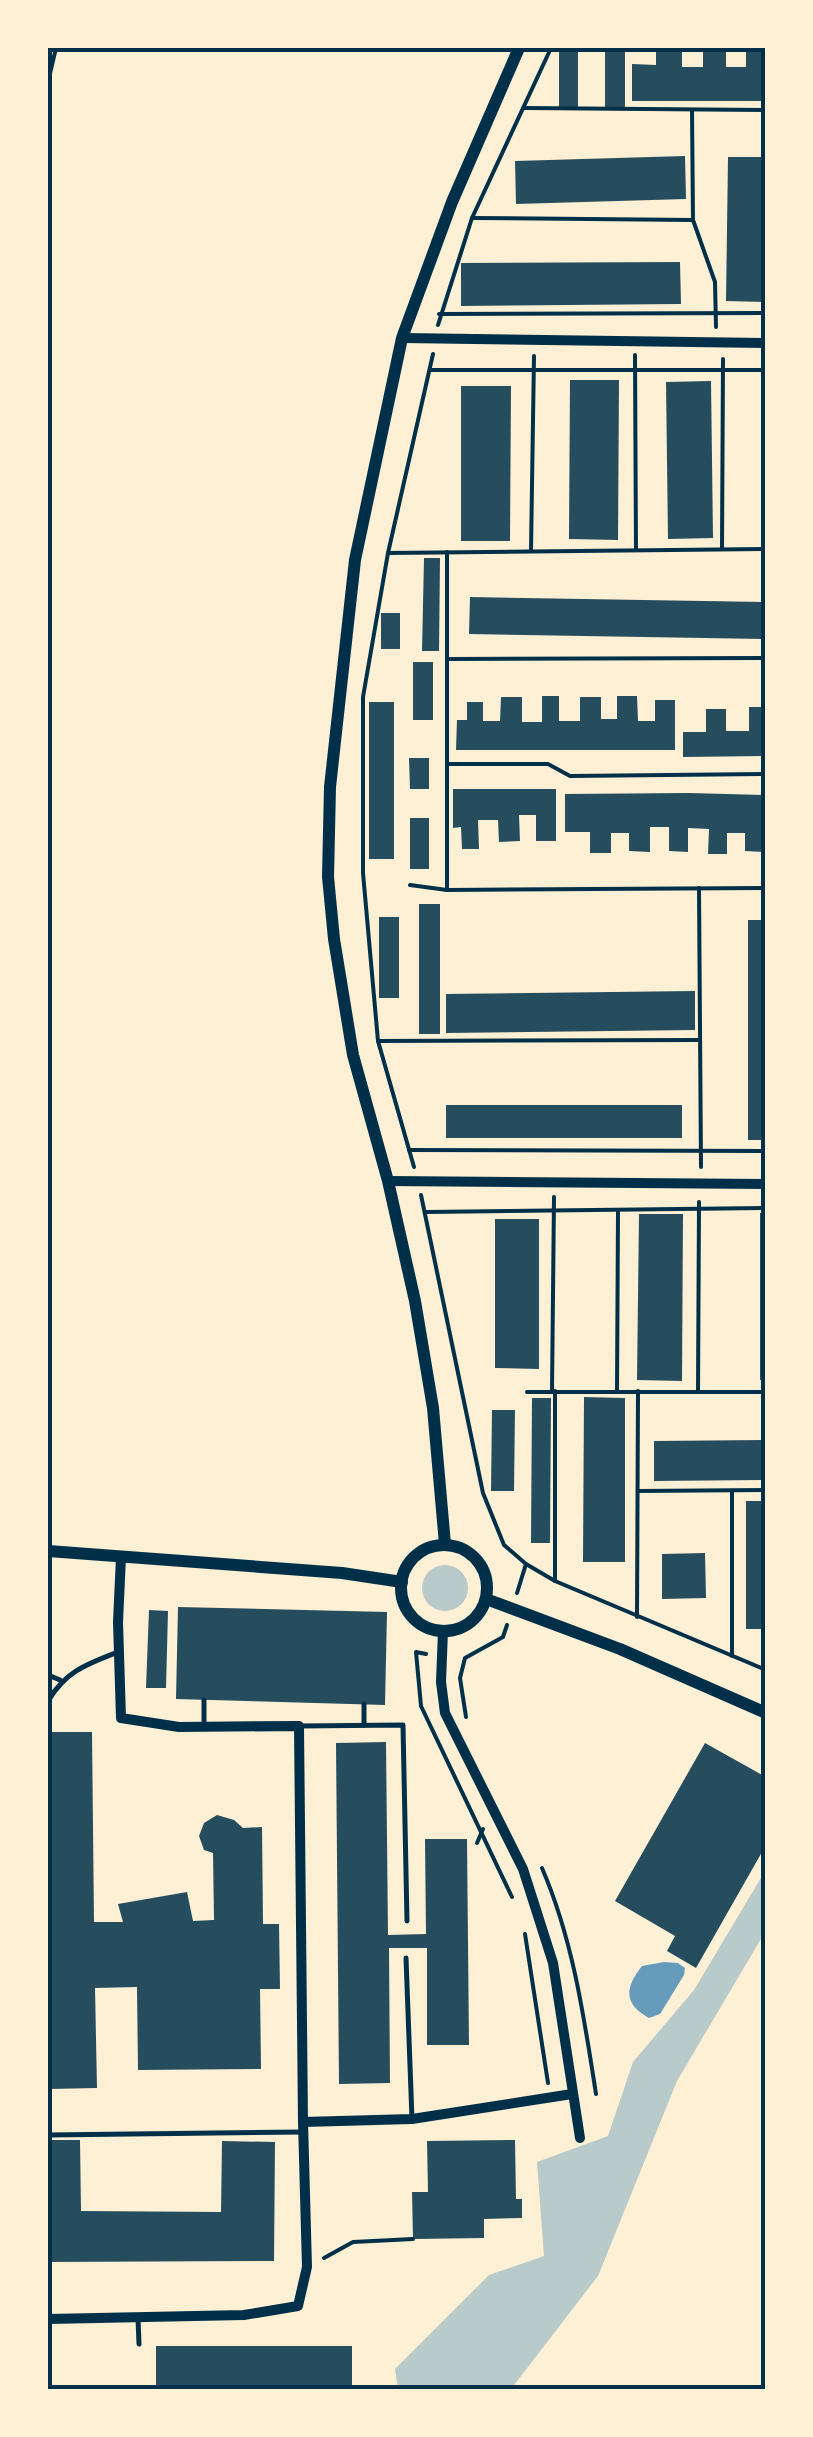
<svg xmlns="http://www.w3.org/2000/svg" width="813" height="2437" viewBox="0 0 813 2437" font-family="Mulish,sans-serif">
<rect width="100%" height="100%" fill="#fdf0d5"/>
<!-- green -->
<g fill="#b9caca">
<circle cx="445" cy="1588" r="23"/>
<polygon points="765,1871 765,1932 677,2081 598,2276 511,2389 398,2389 395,2369 489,2275 544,2256 537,2162 608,2136 633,2062 694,1990"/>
</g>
<!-- water -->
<path fill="#669bbc" d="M664,1962L678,1963L685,1968L684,1975L660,2014L649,2018C623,2004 625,1987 642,1966Z"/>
<!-- building -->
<g fill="#264d5e">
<rect x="559" y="48" width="19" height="59"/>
<polygon points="605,48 625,48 625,107 605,108"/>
<polygon points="656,48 682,48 682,67 703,67 703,49 726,49 726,67 746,67 746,50 766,50 766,101 632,101 632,64 656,65"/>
<polygon points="685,156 686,199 516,204 515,161"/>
<polygon points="728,157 766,157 766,302 726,301"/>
<polygon points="680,262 681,304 461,306 461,263"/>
<polygon points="570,380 619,380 618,540 569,539"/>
<polygon points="711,381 713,538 668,539 666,382"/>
<polygon points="461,386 511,386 510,541 461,541"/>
<polygon points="424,558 440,558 439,651 422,651"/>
<polygon points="470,597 766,602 766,639 469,634"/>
<rect x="381" y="613" width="19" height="36"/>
<rect x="413" y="662" width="20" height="58"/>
<polygon points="542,696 559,696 559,721 580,721 580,697 601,697 601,719 617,719 617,696 637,696 638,721 655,721 655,700 675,700 675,750 456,750 457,720 467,720 467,702 483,702 483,721 500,721 501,697 522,697 522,722 542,722"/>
<rect x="369" y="702" width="25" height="157"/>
<polygon points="749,707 766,707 766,756 683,757 683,732 706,732 706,709 726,709 726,731 749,731"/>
<polygon points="409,758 429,758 429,789 410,789"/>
<polygon points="453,789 556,789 556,841 536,841 536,815 519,815 520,841 499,842 498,820 478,820 479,849 462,849 461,827 453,828"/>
<polygon points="689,793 766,795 766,852 745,851 745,833 727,833 727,854 708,854 709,829 688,828 688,852 669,851 669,827 650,827 650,852 629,851 629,833 611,833 611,853 590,853 590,832 565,832 565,794"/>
<rect x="410" y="818" width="19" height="51"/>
<rect x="419" y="904" width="21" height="130"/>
<rect x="379" y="917" width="20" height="81"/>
<rect x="748" y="920" width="18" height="220"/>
<polygon points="695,991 695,1030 446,1033 446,994"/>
<rect x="446" y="1105" width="236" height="33"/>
<rect x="760" y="1213" width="6" height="167"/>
<polygon points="639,1214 683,1214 682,1381 637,1380"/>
<polygon points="495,1219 539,1219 539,1369 495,1368"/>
<polygon points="584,1397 625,1398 625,1562 583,1562"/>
<polygon points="532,1398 551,1398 550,1543 531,1543"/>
<polygon points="492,1410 515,1410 514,1491 491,1491"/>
<polygon points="766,1440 766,1480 654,1481 654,1441"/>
<rect x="746" y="1501" width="20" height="128"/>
<polygon points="705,1553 706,1598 662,1599 662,1554"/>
<polygon points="178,1607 387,1612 385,1705 176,1699"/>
<polygon points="149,1610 168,1611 166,1688 146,1688"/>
<polygon points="48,1732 92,1732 94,1922 123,1922 118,1904 187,1892 193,1921 214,1920 213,1853 204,1850 199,1836 204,1823 217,1815 234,1820 243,1828 262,1827 263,1924 279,1924 280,1989 260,1989 261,2069 138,2070 137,1987 95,1988 97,2088 49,2089"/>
<polygon points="386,1742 388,1935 426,1934 425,1839 467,1839 469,2045 427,2045 427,1948 389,1948 390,2083 339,2084 336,1743"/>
<polygon points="705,1743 766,1777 766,1845 696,1968 667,1951 675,1936 615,1901"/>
<polygon points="48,2140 80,2140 81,2211 221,2212 222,2141 275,2142 274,2261 48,2262"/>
<polygon points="515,2140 516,2199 522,2199 522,2218 484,2219 484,2238 413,2239 412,2192 428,2192 427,2141"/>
<rect x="156" y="2346" width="196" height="44"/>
</g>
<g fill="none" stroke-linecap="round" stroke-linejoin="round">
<!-- path -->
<g stroke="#003049" stroke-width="4">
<polyline points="48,82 56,48"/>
<polyline points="525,108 766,110"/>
<polyline points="692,110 693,220 715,282 716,327"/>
<polyline points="472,218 693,220"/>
<polyline points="439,314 766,313"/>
<polyline points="438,325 472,218 551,48"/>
<polyline points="635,355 636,550"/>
<polyline points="430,370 766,370"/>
<polyline points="722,549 723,359"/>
<polyline points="531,551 534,356"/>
<polyline points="388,553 766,549"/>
<polyline points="448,659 766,658"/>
<polyline points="447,764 548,764 570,776 766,774"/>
<polyline points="410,885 447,890 766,888"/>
<polyline points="699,888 701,1167"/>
<polyline points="447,890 447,552"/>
<polyline points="378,1041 699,1040"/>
<polyline points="409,1150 766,1151"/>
<polyline points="414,1167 378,1041 363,873 363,697 388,553 433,354"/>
<polyline points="421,1195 483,1493 504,1545 526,1564 555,1581 766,1670"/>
<polyline points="425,1212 766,1208"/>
<polyline points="555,1391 555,1581"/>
<polyline points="617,1391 618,1211"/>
<polyline points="527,1392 766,1392"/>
<polyline points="552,1392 554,1197"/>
<polyline points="698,1392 699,1202"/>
<polyline points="638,1491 766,1490"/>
<polyline points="517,1593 526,1564"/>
<polyline points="637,1617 638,1391"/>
<polyline points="426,1654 416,1652 421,1706 512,1897"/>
<polyline points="732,1656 732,1491"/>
<polyline points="466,1717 460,1678 465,1658 503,1637 507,1625"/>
<polyline points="477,1843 483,1829"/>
<path d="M542,1868C573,1940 584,2017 596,2094"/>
<polyline points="525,1934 548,2083"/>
<polyline points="324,2258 353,2242 413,2239"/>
</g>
<!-- service -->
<g stroke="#003049" stroke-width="5">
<polyline points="48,1675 60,1680"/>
<polyline points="204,1700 204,1726"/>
<path d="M48,1701C66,1671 87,1664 118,1652"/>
<polyline points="364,1704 364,1725"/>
<polyline points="299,1726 403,1725 407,1921"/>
<polyline points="406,1958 412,2119"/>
<polyline points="48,2135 303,2132"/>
<polyline points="138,2318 139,2344"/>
</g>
<!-- minor -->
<g stroke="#003049" stroke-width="10">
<polyline points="402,338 766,343"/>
<polyline points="388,1181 766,1184"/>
<polyline points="121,1557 118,1622 121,1718 179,1727 299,1726 303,2122 412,2119 572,2094"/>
<polyline points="443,1631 441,1682 445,1713 523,1869 553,1963 580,2138"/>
<polyline points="48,2319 244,2315 298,2306 307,2267 303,2122"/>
</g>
<!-- tertiary -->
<g stroke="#003049" stroke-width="12">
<polyline points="445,1544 433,1408 415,1301 388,1181 353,1055 334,939 328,877 330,787 355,560 402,338 452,202 519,48"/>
<circle cx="444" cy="1588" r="43"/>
<polyline points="48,1551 342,1573 402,1582"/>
<polyline points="486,1599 620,1649 766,1713"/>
</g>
</g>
<!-- border -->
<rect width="813" height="2437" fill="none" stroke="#fdf0d5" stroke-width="100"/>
<rect x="50" y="50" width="713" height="2337" fill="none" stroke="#003049" stroke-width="4"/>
</svg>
